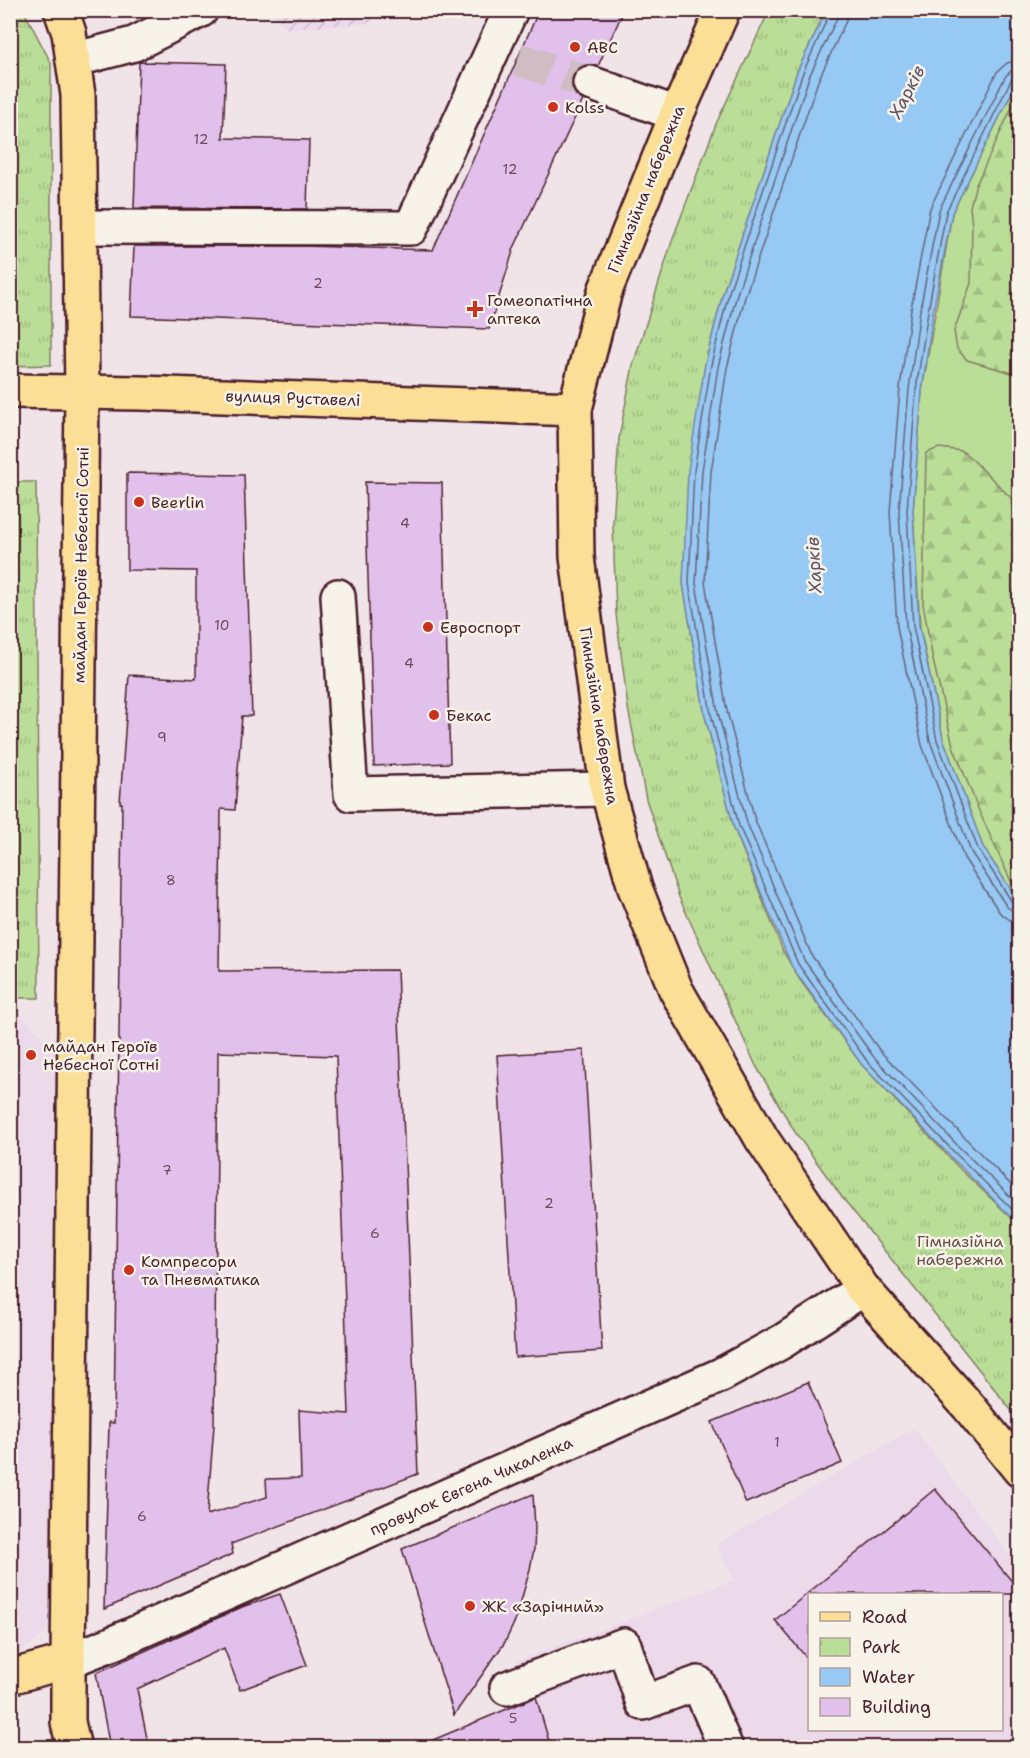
<svg xmlns="http://www.w3.org/2000/svg" width="1030" height="1758" viewBox="0 0 1030 1758" font-family="'Shantell Sans',sans-serif">
<defs>
<pattern id="industrial-furrows" width="10" height="10" patternUnits="userSpaceOnUse" patternTransform="scale(1.5)"><rect width="10" height="10" fill="#ecd9ea"/><path d="M-1 1l2-2M0 10L10 0M9 11l2-2" fill="none" stroke="#ccbac9"/></pattern>
<pattern id="forest-firs" width="22" height="20" patternUnits="userSpaceOnUse" patternTransform="scale(1.5)"><rect width="22" height="20" fill="#badd97"/><path d="M5 1l3.5 6h-7zM16 11l3.5 6h-7z" fill="#a1bd82"/></pattern>
<pattern id="park-tufts" width="24" height="20" patternUnits="userSpaceOnUse" patternTransform="scale(1.5)"><rect width="24" height="20" fill="#badd97"/><path d="M3 7l-1-3M5 7V3M7 7l1-3M15 17l-1-3M17 17v-4M19 17l1-3" fill="none" stroke="#a1bd82"/></pattern>
</defs>
<rect width="100%" height="100%" fill="#f0e4e9"/>
<filter id="ink" filterUnits="userSpaceOnUse"><feTurbulence type="fractalNoise" baseFrequency=".0167" numOctaves="2"/><feDisplacementMap in="SourceGraphic" scale="12" xChannelSelector="R" yChannelSelector="G"/><feConvolveMatrix kernelMatrix="1 2 1 2 8 2 1 2 1" color-interpolation-filters="sRGB"/></filter>
<g filter="url(#ink)">
<!-- built -->
<g fill="#ecd9ea" fill-rule="evenodd">
<polygon points="10,1001 59,1057 49,1630 11,1659"/>
<path d="M914,1428L1019,1568V1747H549L517,1661L734,1580L716,1545ZM810,1594H1002V1730H810Z"/>
</g>
<!-- industrial -->
<polygon fill="url(#industrial-furrows)" points="271,11 382,11 370,23 288,29"/>
<!-- green -->
<polygon fill="#badd97" stroke="#827e61" stroke-width="1.5" points="1019,78 1019,902 983,847 943,738 920,628 913,511 922,391 952,213"/>
<!-- forest -->
<g fill="url(#forest-firs)" stroke="#827e61" stroke-width="1.5">
<polygon points="1019,92 1019,375 967,360 957,349 954,331 971,283 972,226 970,207 975,187"/>
<polygon points="939,448 962,451 973,460 1011,498 1019,530 1019,899 979,811 953,746 933,660 923,604 926,453"/>
</g>
<!-- park -->
<g fill="url(#park-tufts)" stroke="#827e61" stroke-width="1.5">
<polygon points="10,11 24,11 51,63 51,365 11,366"/>
<polygon points="769,11 826,11 797,72 724,290 705,364 683,583 705,716 734,828 783,951 800,980 862,1065 960,1169 1019,1225 1019,1420 842,1197 795,1132 756,1066 679,897 646,799 628,708 616,614 613,524 619,438 633,365 673,238 716,124"/>
<polygon points="11,482 36,482 39,998 11,998"/>
</g>
<!-- water -->
<polygon fill="#96c9f3" stroke="#7885a3" stroke-width="1.5" points="826,11 1019,11 1019,78 952,213 933,312 922,391 913,511 919,625 943,738 983,847 1019,902 1019,1225 950,1156 862,1065 792,967 734,828 705,716 683,583 688,470 705,364 724,290 797,72"/>
<g fill="none" stroke-linecap="round" stroke-linejoin="round">
<!-- shore -->
<g stroke="#68637b" stroke-width="1.5">
<polyline points="831,10 802,75 729,292 711,365 694,471 689,583 711,714 739,826 798,964 867,1061 954,1152 1020,1217"/>
<polyline points="838,10 837,18 809,77 737,294 718,367 702,471 696,583 718,713 747,823 804,960 873,1056 959,1147 1020,1206"/>
<polyline points="847,10 846,21 818,81 745,297 727,368 711,472 705,582 727,711 755,820 812,956 880,1051 1020,1194"/>
<polyline points="1020,60 1007,63 997,72 930,208 911,309 900,388 890,512 897,627 922,745 964,858 1000,913 1010,920 1020,921"/>
<polyline points="1020,69 1011,71 1005,77 939,210 920,310 909,389 899,511 906,626 930,741 971,852 1007,907 1013,911 1020,912"/>
<polyline points="1020,77 1011,80 946,212 928,311 916,390 907,511 913,626 937,740 978,849 1012,902 1020,905"/>
</g>
</g>
<!-- building -->
<g fill="#e1c0ec" stroke="#4a1f2b" stroke-width="1.5" fill-rule="evenodd">
<polygon points="539,10 624,10 598,66 586,65 577,69 573,76 572,87 575,95 583,100 514,248 489,329 131,316 134,246 305,246 433,250"/>
<polygon points="139,62 226,64 223,138 309,140 307,209 134,208"/>
<path d="M127,473L244,475L252,716H242L235,810L221,809L219,971L397,970L418,1474L231,1544L233,1554L104,1609L109,1422L114,1423L122,803H120L129,675L196,679V571L127,570ZM218,1052L336,1056L349,1414L299,1410L301,1478L266,1479L267,1497L207,1515L214,1425Z"/>
<polygon points="365,482 442,483 450,763 374,766"/>
<polygon points="584,1050 602,1351 515,1357 497,1055"/>
<polygon points="808,1382 842,1463 746,1503 712,1422"/>
<polygon points="935,1489 1020,1591 1020,1594 810,1594 810,1662 775,1620"/>
<polygon points="533,1494 535,1528 534,1549 530,1569 516,1619 505,1642 454,1715 402,1549"/>
<polygon points="280,1594 307,1665 240,1690 224,1648 137,1689 149,1748 110,1748 96,1673 242,1607"/>
<polygon points="536,1697 551,1748 416,1748 416,1747"/>
</g>
<g fill="none" stroke-linecap="round" stroke-linejoin="round">
<!-- minor-tunnel -->
<polyline stroke="#cfbdc3" stroke-width="33" stroke-dasharray="33 16" stroke-linecap="butt" points="518,59 590,83"/>
<!-- minor casing -->
<g stroke="#4a1f2b" stroke-width="38">
<g id="minor">
<polyline points="73,60 134,44 201,10"/>
<polyline points="590,83 677,114"/>
<polyline points="80,227 411,228 511,10"/>
<polyline points="338,596 351,794 607,789"/>
<polyline points="68,1661 111,1644 721,1375 783,1341 863,1289"/>
<polyline points="507,1688 624,1645 643,1703 698,1683 726,1748"/>
</g>
</g>
<!-- major casing -->
<g stroke="#4a1f2b" stroke-width="38">
<g id="major">
<polyline points="61,10 69,33 78,95 82,391 68,1661 68,1722 74,1748"/>
<polyline points="723,10 677,114 605,291 575,409 577,557 607,789 635,888 676,990 762,1139 863,1289 969,1407 1020,1470"/>
<polyline points="10,391 141,393 575,409"/>
<polyline points="10,1677 68,1661"/>
</g>
</g>
<!-- minor -->
<use href="#minor" stroke="#f7f3e8" stroke-width="33"/>
<!-- major -->
<use href="#major" stroke="#fbdf96" stroke-width="33"/>
</g>
</g>
<!-- markers -->
<g fill="#c8321e" stroke="#f7f3e8" stroke-width="2">
<circle cx="575" cy="47" r="6"/>
<circle cx="553" cy="107" r="6"/>
<path d="M472 300h6v6h6v6h-6v6h-6v-6h-6v-6h6z"/>
<circle cx="139" cy="502" r="6"/>
<circle cx="428" cy="627" r="6"/>
<circle cx="434" cy="715" r="6"/>
<circle cx="31" cy="1055" r="6"/>
<circle cx="129" cy="1270" r="6"/>
<circle cx="470" cy="1606" r="6"/>
</g>
<g text-anchor="middle" dominant-baseline="central" stroke-width="5" stroke-linejoin="round" paint-order="stroke">
<!-- number labels -->
<g font-size="14" fill="#70475b">
<text x="201" y="139">12</text>
<text x="510" y="169">12</text>
<text x="318" y="283">2</text>
<text x="405" y="523">4</text>
<text x="222" y="625">10</text>
<text x="409" y="663">4</text>
<text x="162" y="737">9</text>
<text x="171" y="880">8</text>
<text x="167" y="1170">7</text>
<text x="549" y="1203">2</text>
<text x="375" y="1233">6</text>
<text x="777" y="1442">1</text>
<text x="142" y="1516">6</text>
<text x="513" y="1718">5</text>
</g>
<!-- poi labels -->
<g font-size="16" fill="#4a1f2b" stroke="#f7f3e8" text-anchor="start">
<text x="587" y="47">ABC</text>
<text x="565" y="107">Kolss</text>
<text x="487" y="300">Гомеопатічна<tspan x="487" dy="18">аптека</tspan></text>
<text x="151" y="502">Beеrlin</text>
<text x="440" y="627">Евроспорт</text>
<text x="446" y="715">Бекас</text>
<text x="43" y="1046">майдан Героїв<tspan x="43" dy="18">Небесної Сотні</tspan></text>
<text x="141" y="1261">Компресори<tspan x="141" dy="18">та Пневматика</tspan></text>
<text x="482" y="1606">ЖК «Зарічний»</text>
</g>
<!-- street labels -->
<g font-size="16" fill="#4a1f2b" stroke="#f7f3e8">
<text transform="translate(646 189) rotate(-68)">Гімназійна набережна</text>
<text transform="translate(293 398) rotate(2)">вулиця Руставелі</text>
<text transform="translate(81 565) rotate(-89)">майдан Героїв Небесної Сотні</text>
<text transform="translate(599 716) rotate(81)">Гімназійна набережна</text>
<text transform="translate(471 1486) rotate(-24)">провулок Євгена Чикаленка</text>
</g>
<!-- park labels -->
<g font-size="16" fill="#664e46" stroke="#f7f3e8">
<text x="960" y="1241">Гімназійна<tspan x="960" dy="18">набережна</tspan></text>
</g>
<!-- water labels -->
<g font-size="18" font-style="italic" fill="#615267" stroke="#f7f3e8">
<text transform="translate(907 92) rotate(-63)">Харків</text>
<text transform="translate(814 565) rotate(-93)">Харків</text>
</g>
</g>
<!-- margin -->
<rect width="1030" height="1758" fill="none" stroke="#f7f3e8" stroke-width="36"/>
<rect x="18" y="18" width="994" height="1722" fill="none" stroke="#4a1f2b" stroke-width="2" filter="url(#ink)"/>
<!-- legend -->
<rect x="808" y="1593" width="195" height="138" fill="#f7f3e8" stroke="#b29e9c" stroke-width="1.5"/>
<rect x="820" y="1612" width="30" height="9" fill="#fbdf96" stroke="#b29e9c" stroke-width="1.5"/>
<text x="862" y="1623" font-size="18" fill="#4a1f2b">Road</text>
<rect x="820" y="1638" width="30" height="18" fill="url(#park-tufts)" stroke="#b29e9c" stroke-width="1.5"/>
<text x="862" y="1653" font-size="18" fill="#4a1f2b">Park</text>
<rect x="820" y="1668" width="30" height="18" fill="#96c9f3" stroke="#b29e9c" stroke-width="1.5"/>
<text x="862" y="1683" font-size="18" fill="#4a1f2b">Water</text>
<rect x="820" y="1698" width="30" height="18" fill="#e1c0ec" stroke="#b29e9c" stroke-width="1.5"/>
<text x="862" y="1713" font-size="18" fill="#4a1f2b">Building</text>
</svg>
